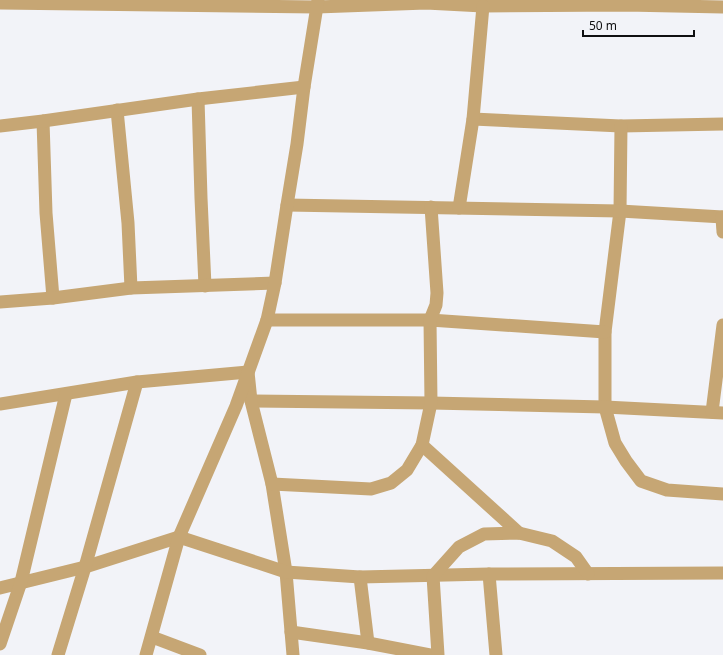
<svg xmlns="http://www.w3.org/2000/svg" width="723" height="655" viewBox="0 0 723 655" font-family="'Noto Sans',sans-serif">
<rect width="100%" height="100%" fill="#f2f3f8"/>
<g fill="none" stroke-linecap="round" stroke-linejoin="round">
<!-- street -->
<g stroke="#c6a674" stroke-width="13">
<polyline points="0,3 317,7 426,3 483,6 626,5 723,7"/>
<polyline points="198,99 201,198 205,286"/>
<polyline points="117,110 128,223 131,288"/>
<polyline points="473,119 621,126 723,124"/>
<polyline points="43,121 46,213 53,298"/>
<polyline points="0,126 43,121 198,99 304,87"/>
<polyline points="621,126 620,211 605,332 605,407 615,443 626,461 641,481 667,490 723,494"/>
<polyline points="287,205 620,211 723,217"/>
<polyline points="459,208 473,119 483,6"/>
<polyline points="722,217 723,232"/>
<polyline points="0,302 53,298 131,288 275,283"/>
<polyline points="267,320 430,320 605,332"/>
<polyline points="251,401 431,403 605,407 723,413"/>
<polyline points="0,404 137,382 248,372 251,401 272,484 286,572 293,655"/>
<polyline points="712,412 723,325"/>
<polyline points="422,445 519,533"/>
<polyline points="272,484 371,489 391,483 407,470 422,445 431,403 430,320 436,305 437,293 431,207"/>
<polyline points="489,574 496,655"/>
<polyline points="360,577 368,643"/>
<polyline points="0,588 85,567 179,537 286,572 360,577 489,574 723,573"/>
<polyline points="291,632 368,643 430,655"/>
<polyline points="152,637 200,655"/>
<polyline points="0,644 21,582 66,394"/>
<polyline points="58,655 85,567 137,382"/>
<polyline points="146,655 179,537 236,406 267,320 275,283 287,205 297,144 304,87 318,0"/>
<polyline points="438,655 433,576 459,547 484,534 519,533 552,541 576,557 588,574"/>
</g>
</g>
<!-- scale -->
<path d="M583 30v6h111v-6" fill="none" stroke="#0f0f11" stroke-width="2"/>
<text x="589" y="30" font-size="12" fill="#0f0f11" stroke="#f2f3f8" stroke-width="3" paint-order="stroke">50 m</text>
</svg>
